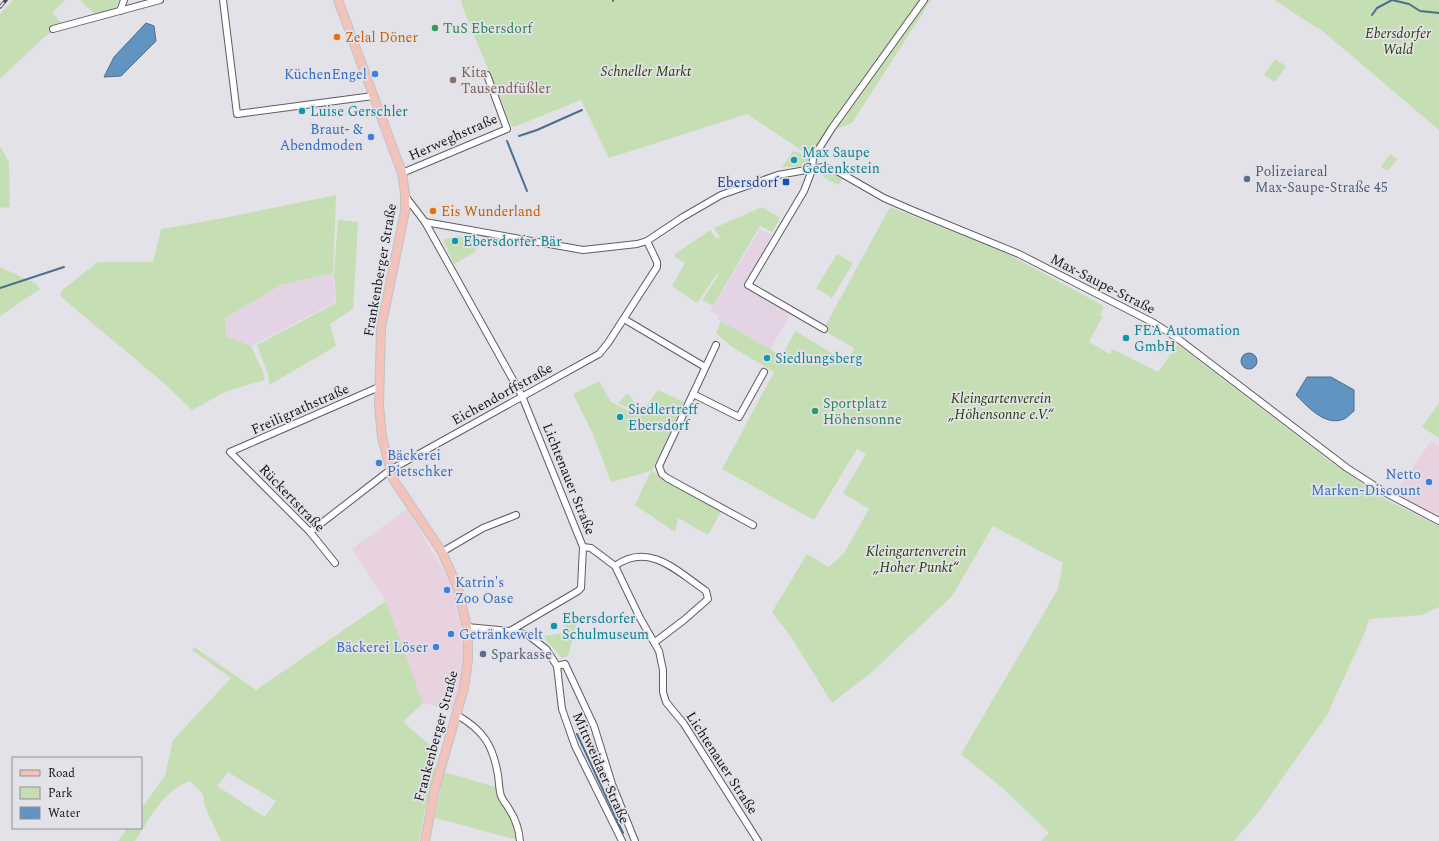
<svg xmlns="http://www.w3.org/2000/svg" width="1439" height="841" viewBox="0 0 1439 841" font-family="Spectral,serif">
<rect width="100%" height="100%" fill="#e3e2e9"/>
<!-- commercial -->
<g fill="#e8d2df">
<polygon points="1431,441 1439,445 1439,516 1395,494"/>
<polygon points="407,509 467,610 461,712 423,703 386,601 352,549"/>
</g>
<!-- industrial -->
<g fill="#e4d3e5">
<polygon points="760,229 772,236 744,286 791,313 770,350 718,319 719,316 711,311"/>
<polygon points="333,273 335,302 251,346 226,336 225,318 281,285"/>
</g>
<!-- green -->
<g fill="#c6deb4" fill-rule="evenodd">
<polygon points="13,0 65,0 52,13 63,24 42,39 0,79 0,14"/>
<polygon points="80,0 119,0 115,9 94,14"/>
<polygon points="462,0 931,0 852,123 831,131 815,158 812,166 785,167 782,167 793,151 810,156 747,114 609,158 581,100 514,127 511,125 461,3"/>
<polygon points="1274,0 1439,0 1439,130 1325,33"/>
<polygon points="1275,59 1286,66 1275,82 1264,75"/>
<polygon points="0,146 9,162 10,207 0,208"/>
<polygon points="1390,154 1397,159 1388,171 1381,167"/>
<path d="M825,172C831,172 838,174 843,179L838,185L823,177V174Z"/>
<polygon points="336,195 333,273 281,285 225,318 226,336 251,346 263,372 265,380 227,391 192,410 165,384 60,296 62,290 98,262 153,262 161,229 219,219"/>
<polygon points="762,207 780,218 772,232 760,226 713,306 702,300 718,276 717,274 697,303 672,286 685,263 675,257 675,254 710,230 716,238 720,238 714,228"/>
<polygon points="890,207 1000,250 1104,306 1100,315 1103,316 1089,342 1110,354 1113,349 1158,372 1177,345 1180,346 1327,459 1385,499 1439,526 1439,607 1422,615 1369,619 1365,632 1327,715 1260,810 1234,841 1041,841 1049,833 1006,791 961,754 1058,589 1063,563 993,526 952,596 872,672 832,703 791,637 772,612 807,554 829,567 844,553 869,509 843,493 866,454 857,449 814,520 722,469 774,372 732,347 716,333 721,321 782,356 795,331 847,362 854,348 823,330"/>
<polygon points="338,220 358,222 353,309 330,324 336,346 269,385 268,374 257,345 336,303 334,274"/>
<polygon points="458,236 477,240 475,252 454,264 443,240"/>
<polygon points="837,254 853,263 832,298 816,288"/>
<polygon points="0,267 35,283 40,289 0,316"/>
<polygon points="599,381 611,402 639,416 658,390 684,402 652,471 722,510 708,535 678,518 675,532 635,505 651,471 611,482 593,434 573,394"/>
<polygon points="628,393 635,403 628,408 618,403"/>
<polygon points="1439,403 1439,438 1422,427"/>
<path d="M386,601L423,703L403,722L437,751L429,764L437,769L425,809L419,841H221L205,807L203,794L190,781C163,790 150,819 135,841H118L127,828H141V809L165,776L173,740L231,678L192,650L194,647L256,690ZM228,772L276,801L265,817L217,786Z"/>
<polygon points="578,618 568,656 562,658 545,639 544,636 565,633 565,619"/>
<path d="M443,772L497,787C505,803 517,822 518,840L435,818Z"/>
</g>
<!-- water -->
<g fill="#6194c1" stroke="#4a6e8e">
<polygon points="146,23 154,26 156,41 121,76 104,77 114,57"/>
<circle cx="1249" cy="361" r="8"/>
<path d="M1307,377H1331L1354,390V411C1351,413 1347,418 1344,419C1325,427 1307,406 1296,395Z"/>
</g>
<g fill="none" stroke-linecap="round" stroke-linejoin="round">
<!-- stream -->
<g stroke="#4a6e8e" stroke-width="2">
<polyline points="613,1 613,0"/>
<polyline points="1372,15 1377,8 1392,0 1409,4 1420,11 1439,13"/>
<polyline points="519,136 537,130 582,110"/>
<polyline points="507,141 527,191"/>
<polyline points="0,288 64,267"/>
<polyline points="577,734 623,833"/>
</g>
<!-- minor casing -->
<g stroke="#5e5d63" stroke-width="8">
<g id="minor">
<polyline points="223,0 237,114 373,96"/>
<polyline points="120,11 124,0"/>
<polyline points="53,29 160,0"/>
<polyline points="402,173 507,129 487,75"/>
<polyline points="406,197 425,222 522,396 583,547 581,588 578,591 510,631"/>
<polyline points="425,222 583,250 637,244 647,241 683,217 721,195 778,175 823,167 837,171 884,198 914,211 1019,254 1154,323 1177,338 1347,468 1386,493 1439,521"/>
<polyline points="624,319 705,367"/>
<polyline points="824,329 748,285 804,191 812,170 813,158 832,128 924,0"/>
<polyline points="716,345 659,466 662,474 667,478 753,525"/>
<polyline points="693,394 739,417 764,372"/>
<polyline points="310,532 390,470 599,354 608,343 657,267 657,262 647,241"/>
<polyline points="583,547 591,548 615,566 640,618 659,651 663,670 663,692 666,702 684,724 758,841"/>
<polyline points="442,552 483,528 516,515"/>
<polyline points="335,563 310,532 230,452 379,387"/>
<path d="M615,566C649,541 678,572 706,591L708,599L684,620L655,642"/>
<polyline points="467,627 510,631 528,635 546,649 557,666 562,709 575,746 622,841"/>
<polyline points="557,666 565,664 594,726 612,784 635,841"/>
<path d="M457,715C483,730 493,745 498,775C499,782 499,790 501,796C503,801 507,805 509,809C515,818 519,830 520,841"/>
</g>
</g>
<!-- major casing -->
<g stroke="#c2c2c3" stroke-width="10">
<polyline id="major" points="338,0 402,173 405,193 405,211 381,328 379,405 382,437 393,479 442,552 458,588 467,627 468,643 468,660 464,688 435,788 425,841"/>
</g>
<!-- minor -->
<use href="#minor" stroke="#fff" stroke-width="6"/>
<!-- major -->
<use href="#major" stroke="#f1c3bb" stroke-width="8"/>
<!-- rail casing -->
<g stroke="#47474a" stroke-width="3.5">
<polyline id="rail" points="0,7 6,0"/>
</g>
<!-- rail -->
<use href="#rail" stroke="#e3e2e9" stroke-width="2" stroke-dasharray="6" stroke-linecap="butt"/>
</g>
<!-- markers -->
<g fill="#2e9e5b" stroke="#e3e2e9" stroke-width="1.5">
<circle cx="435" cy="28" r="4"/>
<circle cx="815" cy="411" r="4"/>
</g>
<g fill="#e8710a" stroke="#e3e2e9" stroke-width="1.5">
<circle cx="337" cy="37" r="4"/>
<circle cx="433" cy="211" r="4"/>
</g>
<g fill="#3f7fe0" stroke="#e3e2e9" stroke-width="1.5">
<circle cx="375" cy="74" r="4"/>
<circle cx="371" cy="137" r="4"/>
<circle cx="379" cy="463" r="4"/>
<circle cx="1429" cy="482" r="4"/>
<circle cx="447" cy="590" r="4"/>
<circle cx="451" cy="634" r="4"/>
<circle cx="436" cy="647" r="4"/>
</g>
<circle fill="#8d6e63" stroke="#e3e2e9" stroke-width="1.5" cx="453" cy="80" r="4"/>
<g fill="#0f9aa8" stroke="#e3e2e9" stroke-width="1.5">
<circle cx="302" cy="111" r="4"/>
<circle cx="794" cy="160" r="4"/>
<circle cx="455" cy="241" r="4"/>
<circle cx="1126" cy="338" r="4"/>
<circle cx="767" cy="358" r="4"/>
<circle cx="620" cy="417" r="4"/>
<circle cx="554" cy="626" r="4"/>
</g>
<g fill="#5c6f8a" stroke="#e3e2e9" stroke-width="1.5">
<circle cx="1247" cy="179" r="4"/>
<circle cx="483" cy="654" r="4"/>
</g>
<rect fill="#1a4fb4" stroke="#e3e2e9" stroke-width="1.5" x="782" y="178" width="8" height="8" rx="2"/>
<g text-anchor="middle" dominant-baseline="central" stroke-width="3.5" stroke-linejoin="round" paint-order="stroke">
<!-- leisure labels -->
<g font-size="14" fill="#27864d" stroke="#e3e2e9" text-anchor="start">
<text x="443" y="28">TuS Ebersdorf</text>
<text x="823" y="403">Sportplatz<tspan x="823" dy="16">Höhensonne</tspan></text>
</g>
<!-- park labels -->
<g font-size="14" font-style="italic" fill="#243f00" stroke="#e3e2e9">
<text x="1398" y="33">Ebersdorfer<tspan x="1398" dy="16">Wald</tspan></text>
<text x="646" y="71">Schneller Markt</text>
<text x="1001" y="398">Kleingartenverein<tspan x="1001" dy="16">„Höhensonne e.V.“</tspan></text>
<text x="916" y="551">Kleingartenverein<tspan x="916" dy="16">„Hoher Punkt“</tspan></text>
</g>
<!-- food labels -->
<g font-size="14" fill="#c56008" stroke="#e3e2e9" text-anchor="start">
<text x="345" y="37">Zelal Döner</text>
<text x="441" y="211">Eis Wunderland</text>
</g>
<!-- education labels -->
<g font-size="14" fill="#785e54" stroke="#e3e2e9" text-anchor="start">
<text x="461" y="72">Kita<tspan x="461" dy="16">Tausendfüßler</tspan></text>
</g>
<!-- shop labels -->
<g font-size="14" fill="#366cbe" stroke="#e3e2e9" text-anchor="end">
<text x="367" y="74">KüchenEngel</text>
<text x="363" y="129">Braut- &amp;<tspan x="363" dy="16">Abendmoden</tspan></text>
<text x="387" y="455" text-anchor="start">Bäckerei<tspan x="387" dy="16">Pietschker</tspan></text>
<text x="1421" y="474">Netto<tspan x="1421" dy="16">Marken-Discount</tspan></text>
<text x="455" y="582" text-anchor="start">Katrin's<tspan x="455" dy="16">Zoo Oase</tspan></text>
<text x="459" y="634" text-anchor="start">Getränkewelt</text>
<text x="428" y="647">Bäckerei Löser</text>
</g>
<!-- culture labels -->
<g font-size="14" fill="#0d838f" stroke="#e3e2e9" text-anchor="start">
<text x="310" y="111">Luise Gerschler</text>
<text x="802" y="152">Max Saupe<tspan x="802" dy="16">Gedenkstein</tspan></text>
<text x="463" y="241">Ebersdorfer Bär</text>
<text x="1134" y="330">FEA Automation<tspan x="1134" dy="16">GmbH</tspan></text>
<text x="775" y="358">Siedlungsberg</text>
<text x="628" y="409">Siedlertreff<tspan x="628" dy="16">Ebersdorf</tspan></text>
<text x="562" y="618">Ebersdorfer<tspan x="562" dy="16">Schulmuseum</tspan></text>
</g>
<!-- street labels -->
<g font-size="14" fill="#151517" stroke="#e3e2e9">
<text transform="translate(453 137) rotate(-24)">Herweghstraße</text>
<text transform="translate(380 270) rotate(-80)">Frankenberger Straße</text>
<text transform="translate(1103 284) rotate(27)">Max-Saupe-Straße</text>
<text transform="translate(502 394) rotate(-29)">Eichendorffstraße</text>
<text transform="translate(300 409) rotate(-24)">Freiligrathstraße</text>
<text transform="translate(569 479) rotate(68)">Lichtenauer Straße</text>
<text transform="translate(292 498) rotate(46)">Rückertstraße</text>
<text transform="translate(436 736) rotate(-75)">Frankenberger Straße</text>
<text transform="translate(722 763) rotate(57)">Lichtenauer Straße</text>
<text transform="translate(601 768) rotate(66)">Mittweidaer Straße</text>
</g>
<!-- service labels -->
<g font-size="14" fill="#4e5e75" stroke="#e3e2e9" text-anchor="start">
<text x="1255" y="171">Polizeiareal<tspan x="1255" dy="16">Max-Saupe-Straße 45</tspan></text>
<text x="491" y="654">Sparkasse</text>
</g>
<!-- transit labels -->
<g font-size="14" fill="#164399" stroke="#e3e2e9" text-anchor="end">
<text x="778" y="182">Ebersdorf</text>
</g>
</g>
<!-- legend -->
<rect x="12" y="757" width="130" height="72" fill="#e3e2e9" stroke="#919095"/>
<rect x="20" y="770" width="20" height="6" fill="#f1c3bb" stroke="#919095"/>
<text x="48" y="777" font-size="12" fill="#151517">Road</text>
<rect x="20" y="787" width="20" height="12" fill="#c6deb4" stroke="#919095"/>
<text x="48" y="797" font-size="12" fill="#151517">Park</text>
<rect x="20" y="807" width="20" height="12" fill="#6194c1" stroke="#919095"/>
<text x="48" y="817" font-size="12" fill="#151517">Water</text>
</svg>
